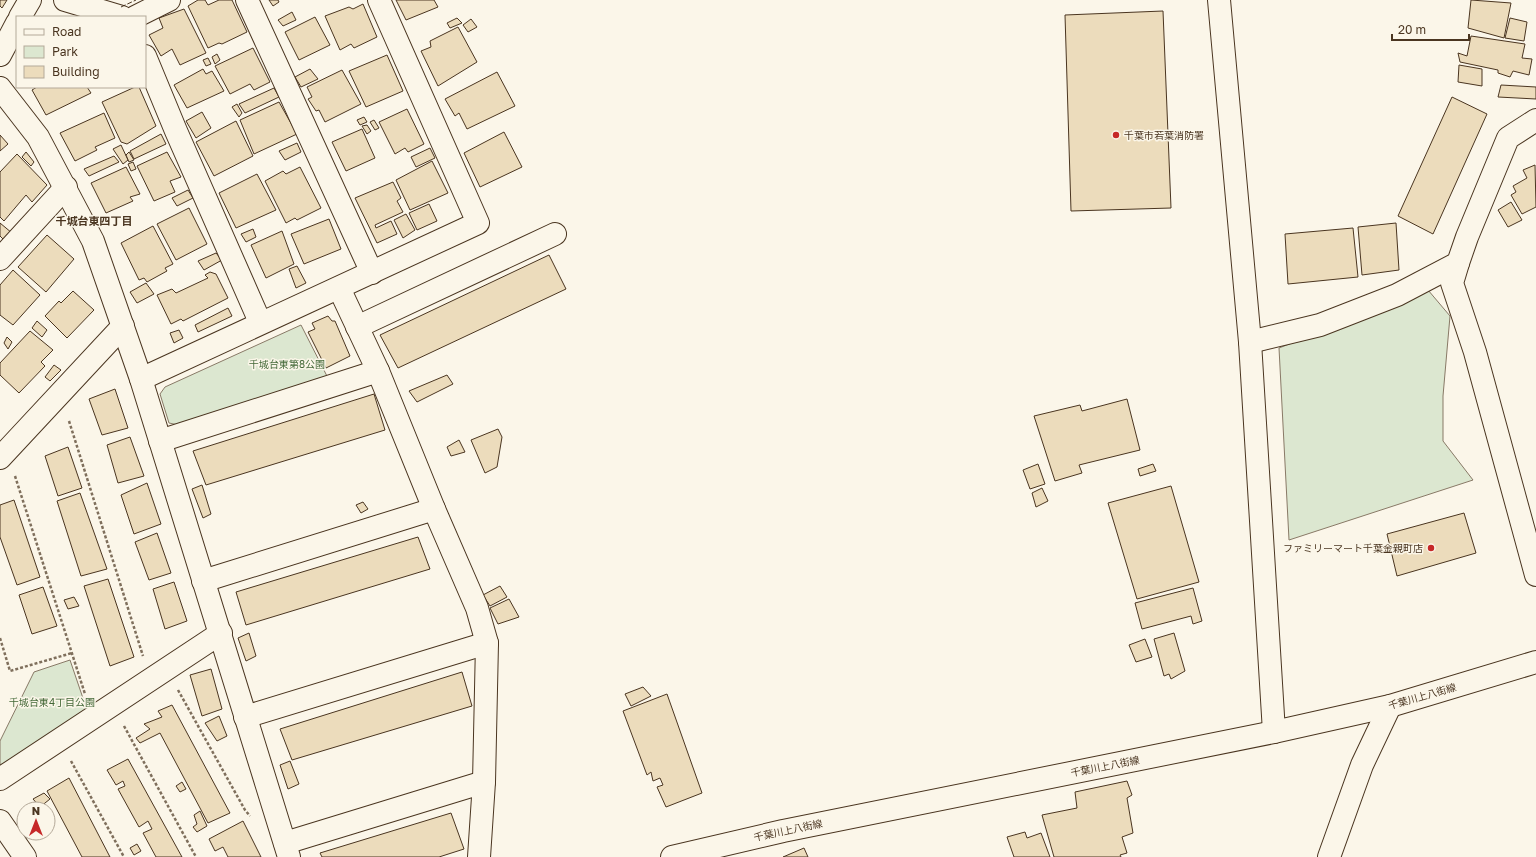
<svg xmlns="http://www.w3.org/2000/svg" width="1536" height="857" viewBox="0 0 1536 857" font-family="'Golos Text','Noto Sans JP',sans-serif">
<rect width="100%" height="100%" fill="#fbf6e9"/>
<!-- green -->
<g fill="#dce7d0" stroke="#887966">
<polygon points="1428,290 1450,316 1443,396 1443,441 1473,480 1289,540 1279,348"/>
<polygon points="301,325 330,382 183,426 169,423 160,394 165,387"/>
<polygon points="70,660 88,713 0,771 0,741 34,672"/>
</g>
<!-- building -->
<g fill="#ecdcbc" stroke="#4a3520">
<polygon points="0,0 7,0 2,8 0,6"/>
<polygon points="198,0 205,0 208,5 219,0 232,0 247,32 222,44 219,43 208,48 188,6"/>
<polygon points="269,0 278,0 279,2 273,6"/>
<polygon points="396,0 434,0 438,7 406,20"/>
<polygon points="1471,0 1511,3 1504,38 1468,28"/>
<polygon points="363,4 377,37 354,48 351,44 340,50 325,16 349,7 353,9"/>
<polygon points="184,9 206,53 180,65 172,49 161,56 149,35 163,28 159,18"/>
<polygon points="1163,11 1171,208 1071,211 1065,15"/>
<polygon points="292,12 296,20 283,26 278,20"/>
<polygon points="315,17 330,45 299,60 285,32"/>
<polygon points="457,18 462,23 450,28 447,23"/>
<polygon points="1510,18 1527,22 1524,41 1505,38"/>
<polygon points="471,19 477,27 468,32 463,25"/>
<polygon points="458,27 477,62 438,86 421,51 431,47 430,41"/>
<polygon points="1471,36 1525,44 1522,58 1532,59 1529,75 1513,71 1510,77 1498,73 1498,70 1460,62 1458,53 1467,56"/>
<polygon points="253,48 270,82 254,90 250,84 230,94 215,66"/>
<polygon points="217,54 220,60 215,64 212,57"/>
<polygon points="387,55 403,91 366,107 349,71"/>
<polygon points="208,58 211,64 206,66 203,60"/>
<polygon points="1459,65 1482,69 1482,86 1458,82"/>
<polygon points="203,69 206,74 212,71 224,91 187,108 174,85"/>
<polygon points="310,69 318,79 301,87 295,77"/>
<polygon points="342,70 361,104 325,122 319,110 316,111 308,99 312,97 307,87"/>
<polygon points="497,72 515,106 467,129 459,113 455,116 445,99"/>
<polygon points="1501,85 1536,87 1536,99 1498,97"/>
<polygon points="37,87 87,87 91,93 46,115 32,90"/>
<polygon points="135,87 139,87 156,126 127,144 121,142 102,102"/>
<polygon points="274,88 279,97 245,113 239,104"/>
<polygon points="1452,97 1487,114 1433,234 1398,216"/>
<polygon points="279,102 297,134 254,154 240,120"/>
<polygon points="237,104 242,113 239,117 232,107"/>
<polygon points="407,109 424,144 408,152 405,148 395,154 379,122"/>
<polygon points="202,112 211,128 196,138 186,121"/>
<polygon points="104,113 115,138 95,147 97,150 75,161 60,133"/>
<polygon points="364,117 367,122 360,125 357,120"/>
<polygon points="374,120 379,128 375,130 370,122"/>
<polygon points="236,121 253,156 214,176 196,142"/>
<polygon points="367,125 371,131 367,134 362,126"/>
<polygon points="362,129 375,158 346,171 332,142"/>
<polygon points="504,132 522,167 480,187 464,153"/>
<polygon points="161,134 166,144 134,159 130,151"/>
<polygon points="0,135 8,144 0,151"/>
<polygon points="297,143 301,152 285,160 279,151"/>
<polygon points="121,145 128,160 123,164 113,149"/>
<polygon points="430,148 435,158 416,167 411,157"/>
<polygon points="26,152 34,162 31,166 22,157"/>
<polygon points="129,152 134,160 129,162 126,155"/>
<polygon points="167,152 181,177 170,181 175,192 154,201 137,166"/>
<polygon points="17,154 47,185 32,202 26,195 4,221 0,217 0,172"/>
<polygon points="114,156 119,162 89,176 84,169"/>
<polygon points="432,161 448,193 410,210 396,180"/>
<polygon points="133,162 136,169 131,171 128,164"/>
<polygon points="1535,165 1536,207 1522,214 1511,195 1516,192 1513,186 1527,178 1523,170"/>
<polygon points="126,167 140,194 130,197 133,201 106,213 91,183"/>
<polygon points="300,167 321,208 297,220 295,218 286,223 265,181 283,171 286,174"/>
<polygon points="257,174 276,210 236,228 219,193"/>
<polygon points="393,182 401,198 397,201 403,212 375,225 376,228 391,221 397,234 377,243 355,198"/>
<polygon points="188,190 193,198 177,206 172,198"/>
<polygon points="1511,202 1522,220 1508,227 1498,210"/>
<polygon points="429,204 437,221 417,230 409,213"/>
<polygon points="189,208 207,244 176,260 157,224"/>
<polygon points="406,214 415,230 403,238 394,220"/>
<polygon points="329,219 341,249 304,264 291,234"/>
<polygon points="0,223 12,233 5,241 0,236"/>
<polygon points="1396,223 1399,270 1362,275 1358,227"/>
<polygon points="153,226 173,264 165,268 167,271 147,282 144,278 139,280 121,243"/>
<polygon points="1353,228 1358,277 1288,284 1285,234"/>
<polygon points="253,229 256,237 246,242 241,234"/>
<polygon points="282,231 294,264 266,278 251,245"/>
<polygon points="47,235 74,259 46,292 18,267"/>
<polygon points="216,253 222,260 204,270 198,261"/>
<polygon points="549,255 566,289 398,368 380,335"/>
<polygon points="297,266 306,283 296,288 289,269"/>
<polygon points="13,270 40,295 13,325 0,315 0,285"/>
<polygon points="210,272 216,274 228,298 183,321 181,319 171,324 157,295 172,289 176,293 208,278 205,275"/>
<polygon points="146,283 154,294 137,303 130,292"/>
<polygon points="73,291 94,310 67,338 45,316 59,301 61,303"/>
<polygon points="228,308 232,316 198,332 195,325"/>
<polygon points="328,316 332,321 335,321 350,356 326,368 308,332 315,329 312,323"/>
<polygon points="37,321 47,330 42,337 32,328"/>
<polygon points="179,330 183,338 174,343 170,333"/>
<polygon points="30,331 53,350 41,362 45,366 19,393 0,375 0,363"/>
<polygon points="7,337 12,342 8,349 4,343"/>
<polygon points="54,365 61,370 50,381 45,377"/>
<polygon points="447,375 453,384 417,402 409,391"/>
<polygon points="115,389 128,428 102,435 89,399"/>
<polygon points="374,394 385,430 206,485 193,451"/>
<polygon points="1127,399 1140,450 1079,465 1082,473 1055,481 1034,416 1080,405 1082,411"/>
<polygon points="498,429 502,437 497,467 485,473 471,440"/>
<polygon points="130,437 144,476 118,483 107,445"/>
<polygon points="459,440 465,452 451,456 447,447"/>
<polygon points="68,447 82,488 58,496 45,456"/>
<polygon points="1038,464 1045,484 1030,489 1023,470"/>
<polygon points="1153,464 1156,471 1140,476 1138,469"/>
<polygon points="147,483 161,524 134,534 121,495"/>
<polygon points="202,485 211,514 203,518 192,489"/>
<polygon points="1171,486 1199,582 1137,599 1108,503"/>
<polygon points="1042,488 1048,501 1036,507 1032,493"/>
<polygon points="80,493 107,569 81,576 57,501"/>
<polygon points="14,500 40,577 17,585 0,537 0,505"/>
<polygon points="363,502 368,509 361,513 356,505"/>
<polygon points="1464,513 1476,553 1397,576 1387,534"/>
<polygon points="157,533 171,573 149,580 135,542"/>
<polygon points="418,537 430,569 246,625 236,592"/>
<polygon points="108,579 134,657 110,666 84,586"/>
<polygon points="174,582 187,621 165,629 153,589"/>
<polygon points="500,586 507,597 490,606 483,595"/>
<polygon points="43,587 57,626 32,634 19,595"/>
<polygon points="1193,588 1202,621 1193,624 1191,616 1142,629 1135,603"/>
<polygon points="74,597 79,606 68,609 64,600"/>
<polygon points="509,599 519,617 498,624 490,608"/>
<polygon points="249,633 256,656 246,661 238,638"/>
<polygon points="1174,633 1185,671 1171,679 1169,674 1164,676 1154,639"/>
<polygon points="1145,639 1152,657 1136,662 1129,645"/>
<polygon points="211,669 222,709 202,716 190,675"/>
<polygon points="462,672 472,706 292,760 280,729"/>
<polygon points="643,687 651,696 631,706 625,694"/>
<polygon points="667,694 702,793 666,807 657,787 663,785 660,778 653,781 651,772 647,775 623,711"/>
<polygon points="172,705 230,813 208,823 160,733 140,743 136,738 150,729 144,724 162,717 158,711"/>
<polygon points="219,716 227,736 217,741 205,723"/>
<polygon points="128,759 182,857 156,857 143,833 152,829 148,821 139,827 118,789 125,786 123,781 116,785 107,770"/>
<polygon points="290,761 299,784 288,789 280,765"/>
<polygon points="69,778 110,857 82,857 47,791"/>
<polygon points="1127,781 1132,795 1127,798 1133,833 1122,837 1127,853 1120,855 1121,857 1054,857 1042,815 1077,808 1075,792"/>
<polygon points="182,782 186,789 180,792 176,786"/>
<polygon points="44,793 50,799 40,807 33,799"/>
<polygon points="200,811 207,826 197,832 193,827 197,824 194,815"/>
<polygon points="451,813 464,849 439,857 322,857 320,853"/>
<polygon points="243,821 261,857 228,857 223,847 215,851 209,839"/>
<polygon points="1025,832 1027,838 1041,833 1050,857 1014,857 1007,837"/>
<polygon points="137,844 141,851 134,855 130,848"/>
<polygon points="804,848 808,857 783,857"/>
</g>
<g fill="none" stroke-linecap="round" stroke-linejoin="round">
<!-- minor casing -->
<g stroke="#4a3520" stroke-width="24">
<g id="minor">
<polyline points="65,0 122,17"/>
<polyline points="247,0 372,273"/>
<polyline points="20,17 30,0"/>
<polyline points="135,17 169,0"/>
<polyline points="0,55 17,23"/>
<polyline points="145,56 176,131 260,322"/>
<polyline points="0,259 66,187"/>
<polyline points="1458,263 1452,283 1475,352 1536,575"/>
<polyline points="339,288 378,371 434,509 477,608 487,643 484,782 479,857"/>
<polyline points="357,327 555,234"/>
<polyline points="1250,342 1320,325 1397,295 1458,263 1467,237 1508,138 1536,120"/>
<polyline points="141,379 478,223 379,0"/>
<polyline points="160,441 378,371"/>
<polyline points="0,458 123,326"/>
<polyline points="203,581 434,509"/>
<polyline points="245,717 487,643"/>
<polyline points="0,779 221,633"/>
<polyline points="0,821 25,857"/>
<polyline points="285,843 484,782"/>
<polyline points="1329,857 1362,765 1390,706"/>
</g>
</g>
<!-- tertiary casing -->
<g stroke="#4a3520" stroke-width="24">
<g id="tertiary">
<polyline points="1219,0 1250,342 1274,732"/>
<polyline points="0,88 38,137 93,241 141,379 289,857"/>
</g>
</g>
<!-- primary casing -->
<g stroke="#4a3520" stroke-width="24">
<polyline id="primary" points="672,857 783,831 1274,732 1390,706 1536,662"/>
</g>
<!-- path -->
<g stroke="#7f6f5c" stroke-width="2.5" stroke-dasharray="3 2" stroke-linecap="butt">
<polyline points="69,421 143,656"/>
<polyline points="15,476 85,694"/>
<polyline points="0,638 10,671 72,653"/>
<polyline points="178,690 245,810 250,816"/>
<polyline points="124,726 196,857"/>
<polyline points="71,761 124,857"/>
</g>
<!-- minor -->
<use href="#minor" stroke="#fbf6e9" stroke-width="22"/>
<!-- tertiary -->
<use href="#tertiary" stroke="#fbf6e9" stroke-width="22"/>
<!-- primary -->
<use href="#primary" stroke="#fbf6e9" stroke-width="22"/>
<!-- fence -->
<polyline stroke="#4a3520" stroke-width="1" stroke-dasharray="5 2" stroke-linecap="butt" points="121,7 136,0"/>
</g>
<!-- markers -->
<g fill="#c62828" stroke="#fbf6e9" stroke-width="1.5">
<circle cx="1116" cy="135" r="4"/>
<circle cx="1431" cy="548" r="4"/>
</g>
<g text-anchor="middle" dominant-baseline="central" stroke-width="3" stroke-linejoin="round" paint-order="stroke">
<!-- poi labels -->
<g font-size="10" fill="#4a3520" stroke="#fbf6e9" text-anchor="start">
<text x="1124" y="135">千葉市若葉消防署</text>
<text x="1423" y="548" text-anchor="end">ファミリーマート千葉金親町店</text>
</g>
<!-- park labels -->
<g font-size="10" fill="#436837" stroke="#fbf6e9">
<text x="287" y="364">千城台東第8公園</text>
<text x="52" y="702">千城台東4丁目公園</text>
</g>
<!-- street labels -->
<g font-size="10" fill="#4a3520" stroke="#fbf6e9">
<text transform="translate(1422 696) rotate(-16)">千葉川上八街線</text>
<text transform="translate(1105 766) rotate(-11)">千葉川上八街線</text>
<text transform="translate(788 830) rotate(-12)">千葉川上八街線</text>
</g>
<!-- neighbourhood labels -->
<g font-size="11" font-weight="bold" fill="#4a3520" stroke="#fbf6e9">
<text x="94" y="220">千城台東四丁目</text>
</g>
</g>
<!-- legend -->
<rect x="16" y="16" width="130" height="72" fill="#fbf6e9" stroke="#b4a999"/>
<rect x="24" y="29" width="20" height="6" fill="#fbf6e9" stroke="#b4a999"/>
<text x="52" y="36" font-size="12" fill="#4a3520">Road</text>
<rect x="24" y="46" width="20" height="12" fill="#dce7d0" stroke="#b4a999"/>
<text x="52" y="56" font-size="12" fill="#4a3520">Park</text>
<rect x="24" y="66" width="20" height="12" fill="#ecdcbc" stroke="#b4a999"/>
<text x="52" y="76" font-size="12" fill="#4a3520">Building</text>
<!-- north arrow -->
<g transform="translate(36 821)"><circle r="19" fill="#fbf6e9" stroke="#b4a999"/>
<path d="M0-3L7 15L0 10L-7 15Z" fill="#c62828"/>
<text y="-6" font-size="11" font-weight="bold" text-anchor="middle" fill="#4a3520">N</text>
</g>
<!-- scale -->
<path d="M1392 34v6h77v-6" fill="none" stroke="#4a3520" stroke-width="2"/>
<text x="1398" y="34" font-size="12" fill="#4a3520" stroke="#fbf6e9" stroke-width="3" paint-order="stroke">20 m</text>
</svg>
